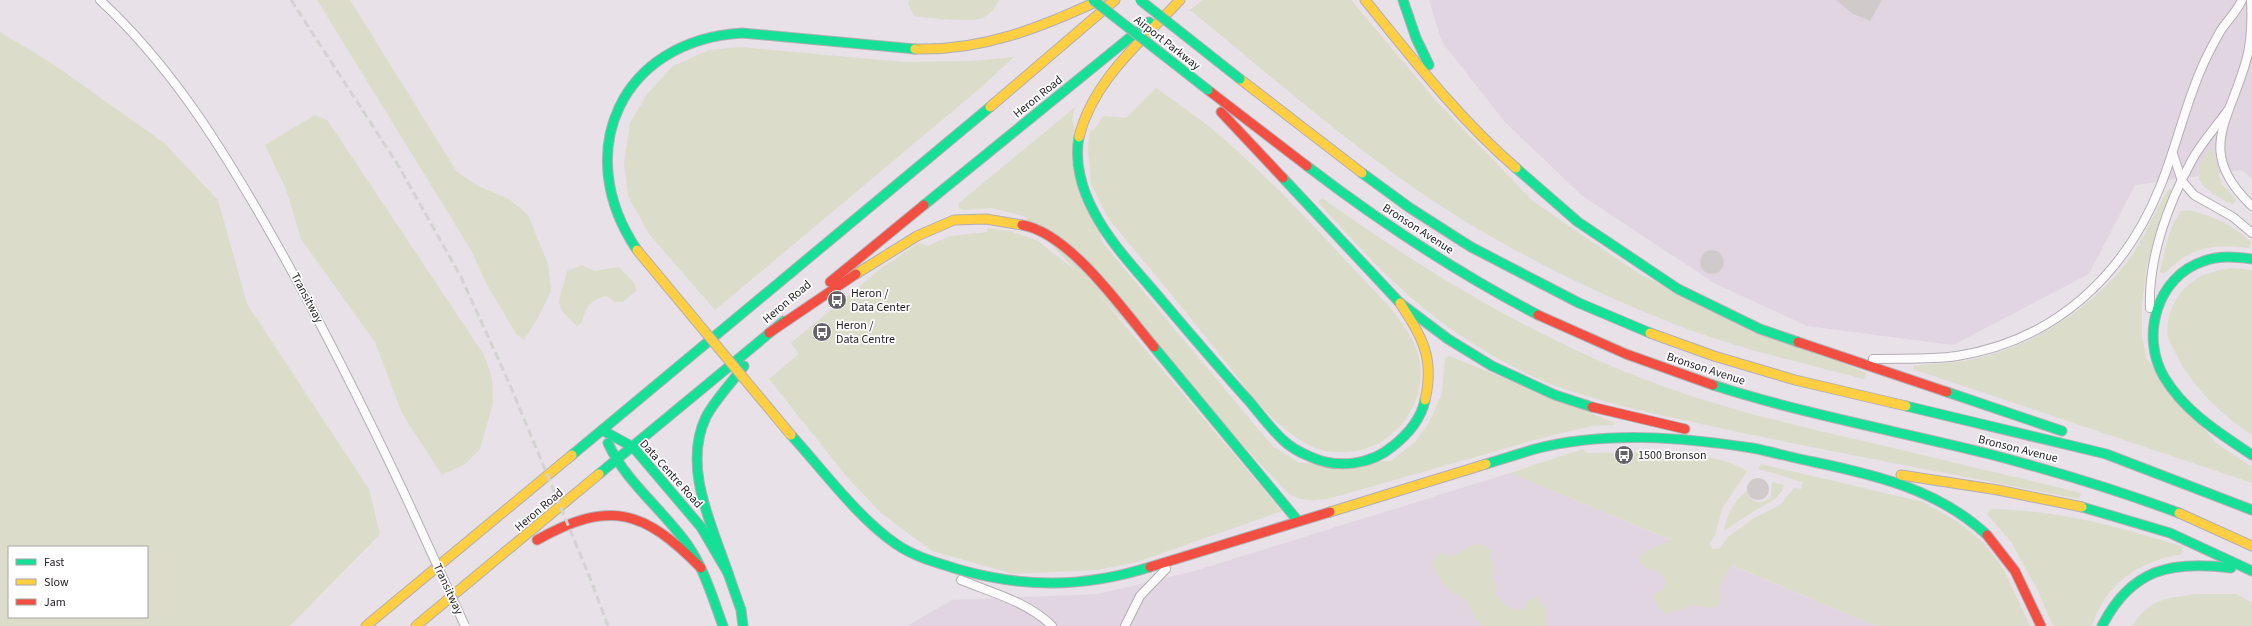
<svg xmlns="http://www.w3.org/2000/svg" width="2252" height="626" viewBox="0 0 2252 626" font-family="'Source Sans 3',sans-serif">
<rect width="100%" height="100%" fill="#e8e1e7"/>
<!-- commercial -->
<g fill="#e1d5e2">
<polygon points="1429,0 2252,0 2252,179 2242,170 2135,185 2089,274 1953,345 1807,326 1716,284 1581,195 1505,122 1442,42"/>
<polygon points="1510,473 1876,626 907,626 952,600 1098,594 1198,570"/>
</g>
<!-- green -->
<g fill="#dcdcca" fill-rule="evenodd">
<polygon points="317,0 350,0 457,172 478,186 509,199 528,215 548,264 551,291 538,318 524,340 516,334 485,281 471,250"/>
<path d="M910,0H999C994,8 991,14 982,18C970,23 928,18 914,16L908,3Z"/>
<path d="M1202,0H1351L1438,103L1534,202L1641,275L1866,373L1864,379C1800,362 1734,348 1672,323C1600,295 1529,260 1463,220C1365,160 1279,82 1190,10Z"/>
<path d="M0,32L53,64L164,143L218,200L247,304L369,489L380,534L290,626H0ZM9,547H147V617H9Z"/>
<polygon points="740,47 903,62 971,61 1014,57 978,90 715,310 649,234 628,196 624,163 630,123 648,93 673,66 709,50"/>
<path d="M1156,88C1176,103 1199,117 1218,134C1265,174 1308,220 1350,265C1372,289 1398,312 1413,341C1439,392 1396,455 1340,452C1332,452 1322,451 1315,448C1270,428 1242,381 1212,345C1178,302 1143,260 1108,218L1091,184L1088,149L1090,130H1094L1103,116L1126,118Z"/>
<path d="M1075,107L1072,119L1102,242L1259,430L1274,447L1300,463L1391,461L1415,442L1430,421L1442,393L1445,358L1449,356L1615,423V425L1591,426L1549,436L1331,498C1315,501 1304,502 1289,494L1024,216L991,208L963,210L959,208L958,204Z"/>
<polygon points="315,115 327,120 484,355 492,378 493,403 480,449 465,464 442,475 402,413 375,342 301,239 286,189 265,145"/>
<path d="M2209,149H2212L2221,183L2236,200L2232,205C2205,188 2186,183 2209,149Z"/>
<path d="M2170,188L2171,191L2147,264L2142,305V336L2146,358L2216,443L2252,467V483L1913,369L1914,366C1934,363 1954,364 1974,359C2036,345 2096,306 2133,254C2141,243 2165,191 2170,188Z"/>
<path d="M1322,198C1430,275 1540,342 1665,387C1732,411 1802,427 1872,443C1942,460 2012,476 2081,493L2079,499C1958,475 1836,453 1715,427C1643,411 1564,397 1499,359C1471,343 1443,325 1419,304C1382,274 1350,237 1318,202Z"/>
<path d="M2189,210C2213,216 2233,225 2251,242L2249,248C2214,243 2189,247 2164,274L2160,272C2165,253 2168,227 2181,211Z"/>
<polygon points="987,228 1010,231 1036,240 1082,275 1282,511 1137,562 1098,570 1013,574 932,551 881,513 847,477 769,379 799,354 791,343 879,270 918,243 928,246 950,236 987,232"/>
<path d="M581,265L595,271L619,267L635,284L636,291L623,302H615L606,296C592,299 585,307 582,322L577,326C549,301 561,302 567,271Z"/>
<path d="M2232,268L2252,270V435C2221,414 2193,388 2176,354C2174,349 2169,342 2168,337C2166,323 2170,308 2178,297C2191,277 2210,271 2232,268Z"/>
<path d="M1582,449L1587,453C1631,453 1710,448 1747,471C1740,483 1731,494 1724,506C1717,519 1719,534 1709,544L1713,549L1720,548L1728,537L1754,518L1780,505L1794,488L1801,489L1803,482L1758,469L1761,464L1923,502L1958,522L1984,543L2004,570L2030,626H1876L1731,565L1719,588V605L1709,608L1694,605L1666,614C1658,609 1655,605 1654,595L1663,589L1666,581L1659,572L1645,568L1638,558L1646,551L1671,540L1510,473Z"/>
<path d="M1772,482L1784,485L1782,491L1774,500L1754,511L1724,531C1726,515 1734,502 1746,491C1752,503 1761,506 1771,497Z"/>
<path d="M1991,509C2057,510 2121,527 2183,547L2182,554C2137,562 2107,582 2092,626H2053L2038,591L2011,542L1987,514Z"/>
<path d="M1472,545H1484L1491,551L1496,595L1505,605L1516,610L1525,608L1527,601L1535,597L1546,607L1545,621L1547,626H1482C1473,619 1472,608 1465,600C1463,597 1458,596 1455,594C1444,585 1431,572 1434,558L1441,553L1452,556Z"/>
<path d="M2195,594H2237L2252,603V626H2132C2151,598 2164,599 2195,594Z"/>
</g>
<!-- building -->
<g fill="#d1cacb">
<polygon points="1836,0 1882,0 1870,21 1853,14"/>
<circle cx="1712" cy="262" r="12"/>
<circle cx="1758" cy="489" r="11"/>
</g>
<g fill="none" stroke-linecap="round" stroke-linejoin="round">
<!-- lane casing -->
<g stroke="#b3aeb3" stroke-width="10">
<g id="lane">
<path d="M100,0C168,63 217,140 263,220C315,310 361,402 405,495"/>
<path d="M2251,0C2252,20 2252,41 2246,61C2229,122 2195,152 2252,206"/>
<polyline points="2173,154 2182,181 2194,195 2233,217 2252,233"/>
<path d="M2150,308C2148,258 2168,204 2192,160C2202,142 2216,127 2228,110"/>
<path d="M1873,359C1901,358 1929,360 1957,356C2054,341 2124,276 2160,187C2173,155 2181,122 2193,90C2200,69 2210,49 2221,30C2228,20 2237,11 2242,0"/>
<path d="M961,580C993,593 1028,602 1052,626"/>
<polyline points="1125,626 1140,596 1166,569"/>
</g>
</g>
<!-- fast casing -->
<g stroke="#b3aeb3" stroke-width="11">
<g id="fast">
<polyline points="1403,0 1416,38 1429,65"/>
<path d="M1079,137C1074,162 1082,190 1094,212C1111,245 1140,274 1164,303C1192,336 1220,369 1249,401C1260,414 1270,428 1283,440C1290,447 1301,453 1311,457C1337,469 1371,465 1393,446C1407,435 1421,419 1425,400"/>
<path d="M1307,166C1380,222 1456,272 1538,315"/>
<polyline points="1516,168 1578,222 1678,289 1760,329 1798,342"/>
<polyline points="1362,173 1410,208 1471,247 1579,303 1650,333"/>
<polyline points="1283,178 1400,303 1448,339 1492,366 1555,395 1592,407"/>
<polyline points="924,205 1149,22"/>
<path d="M637,250C570,151 622,40 742,33L915,49"/>
<path d="M2252,259C2236,257 2220,255 2204,261C2157,276 2140,336 2164,377C2185,412 2219,433 2252,455"/>
<polyline points="1154,347 1298,521"/>
<path d="M1713,385C1803,414 1897,431 1989,454C2054,471 2117,490 2179,513"/>
<polyline points="1947,392 2062,431"/>
<polyline points="1906,406 2106,454 2252,510"/>
<polyline points="602,430 633,447 701,527 728,573 741,610 743,626"/>
<path d="M791,435C823,470 857,517 896,544C915,557 935,562 957,569C1024,588 1083,588 1150,567"/>
<path d="M608,443C625,481 663,510 687,544C704,568 713,599 723,626"/>
<polyline points="572,455 990,107"/>
<path d="M1486,464C1502,459 1519,454 1535,449C1605,431 1681,437 1752,448C1773,452 1793,458 1814,462C1876,475 1939,490 1987,535"/>
<polyline points="599,474 784,321"/>
<polyline points="2082,507 2170,533 2252,571"/>
<path d="M728,573C712,525 682,467 706,417C714,401 733,381 744,366"/>
<path d="M2102,626C2131,569 2171,560 2231,568"/>
</g>
</g>
<!-- slow casing -->
<g stroke="#b3aeb3" stroke-width="11">
<g id="slow">
<path d="M1365,0C1413,59 1459,119 1516,168"/>
<path d="M915,49C982,51 1040,28 1100,0"/>
<polyline points="1240,79 1362,173"/>
<polyline points="990,107 1115,0"/>
<path d="M1079,137C1093,80 1142,41 1180,0"/>
<polyline points="856,274 917,236 954,220 986,219 1022,225"/>
<path d="M1400,303C1422,337 1435,358 1425,400"/>
<polyline points="1650,333 1714,356 1795,380 1906,406"/>
<polyline points="1901,475 1998,490 2082,507"/>
<polyline points="1330,512 1486,464"/>
<polyline points="2179,513 2252,546"/>
<polyline points="366,626 572,455"/>
<polyline points="416,626 599,474"/>
</g>
</g>
<!-- jam casing -->
<g stroke="#b3aeb3" stroke-width="11">
<g id="jam">
<polyline points="1208,90 1307,166"/>
<polyline points="1221,112 1283,178"/>
<path d="M1022,225C1070,233 1123,310 1154,347"/>
<polyline points="830,282 924,205"/>
<polyline points="1538,315 1626,354 1713,385"/>
<polyline points="769,333 856,274"/>
<polyline points="1798,342 1947,392"/>
<polyline points="1592,407 1685,429"/>
<polyline points="1987,535 2015,571 2041,626"/>
<path d="M537,540C610,499 644,510 701,568"/>
<polyline points="1150,567 1330,512"/>
</g>
</g>
<!-- lane -->
<use href="#lane" stroke="#fcfafb" stroke-width="8"/>
<!-- fast -->
<use href="#fast" stroke="#16e098" stroke-width="9"/>
<!-- slow -->
<use href="#slow" stroke="#ffcf43" stroke-width="9"/>
<!-- jam -->
<use href="#jam" stroke="#f24e42" stroke-width="9"/>
<!-- rail -->
<polyline stroke="#d4d2d3" stroke-width="3" stroke-dasharray="8 4" stroke-linecap="butt" points="291,0 398,165 461,277 510,385 590,578 608,626"/>
<!-- lane-bridge casing -->
<g stroke="#b3aeb3" stroke-width="10" stroke-linecap="butt">
<polyline id="lane-bridge" points="405,495 465,626"/>
</g>
<!-- fast-bridge casing -->
<g stroke="#b3aeb3" stroke-width="11" stroke-linecap="butt">
<g id="fast-bridge">
<polyline points="1093,0 1208,90"/>
<polyline points="1140,0 1240,79"/>
</g>
</g>
<!-- slow-bridge casing -->
<g stroke="#b3aeb3" stroke-width="11" stroke-linecap="butt">
<polyline id="slow-bridge" points="637,250 791,435"/>
</g>
<!-- lane-bridge -->
<use href="#lane-bridge" stroke="#fcfafb" stroke-width="8"/>
<!-- fast-bridge -->
<use href="#fast-bridge" stroke="#16e098" stroke-width="9"/>
<!-- slow-bridge -->
<use href="#slow-bridge" stroke="#ffcf43" stroke-width="9"/>
</g>
<!-- icons -->
<defs>
<g id="bus-disc" transform="scale(1)"><circle r="9.5" fill="#676266" stroke="#fff"/><path d="M-5-6H5V4H4V6H2V4H-2V6H-4V4H-5ZM-3.5-4V0h7V-4ZM-3.5 1.2v1.5H-2V1.2ZM2 1.2v1.5H3.5V1.2Z" fill="#fff"/></g>
</defs>
<g fill-rule="evenodd">
<use href="#bus-disc" x="837" y="300"/>
<use href="#bus-disc" x="822" y="332"/>
<use href="#bus-disc" x="1624" y="455"/>
</g>
<g text-anchor="middle" dominant-baseline="central" stroke-width="3.5" stroke-linejoin="round" paint-order="stroke">
<!-- street labels -->
<g font-size="12" fill="#211d21" stroke="#fff">
<text transform="translate(1167 43) rotate(38)">Airport Parkway</text>
<text transform="translate(1038 97) rotate(-39)">Heron Road</text>
<text transform="translate(1418 229) rotate(33)">Bronson Avenue</text>
<text transform="translate(307 298) rotate(62)">Transitway</text>
<text transform="translate(787 302) rotate(-40)">Heron Road</text>
<text transform="translate(1706 369) rotate(18)">Bronson Avenue</text>
<text transform="translate(2018 449) rotate(14)">Bronson Avenue</text>
<text transform="translate(671 474) rotate(48)">Data Centre Road</text>
<text transform="translate(539 510) rotate(-40)">Heron Road</text>
<text transform="translate(448 589) rotate(65)">Transitway</text>
</g>
<!-- poi labels -->
<g font-size="12" fill="#211d21" stroke="#fff" text-anchor="start">
<text x="851" y="293">Heron /<tspan x="851" dy="14">Data Center</tspan></text>
<text x="836" y="325">Heron /<tspan x="836" dy="14">Data Centre</tspan></text>
<text x="1638" y="455">1500 Bronson</text>
</g>
</g>
<!-- legend -->
<rect x="8" y="546" width="140" height="72" fill="#ffffff" stroke="#a6a5a6"/>
<rect x="16" y="559" width="20" height="6" fill="#16e098" stroke="#a6a5a6"/>
<text x="44" y="566" font-size="12" fill="#211d21">Fast</text>
<rect x="16" y="579" width="20" height="6" fill="#ffcf43" stroke="#a6a5a6"/>
<text x="44" y="586" font-size="12" fill="#211d21">Slow</text>
<rect x="16" y="599" width="20" height="6" fill="#f24e42" stroke="#a6a5a6"/>
<text x="44" y="606" font-size="12" fill="#211d21">Jam</text>
</svg>
